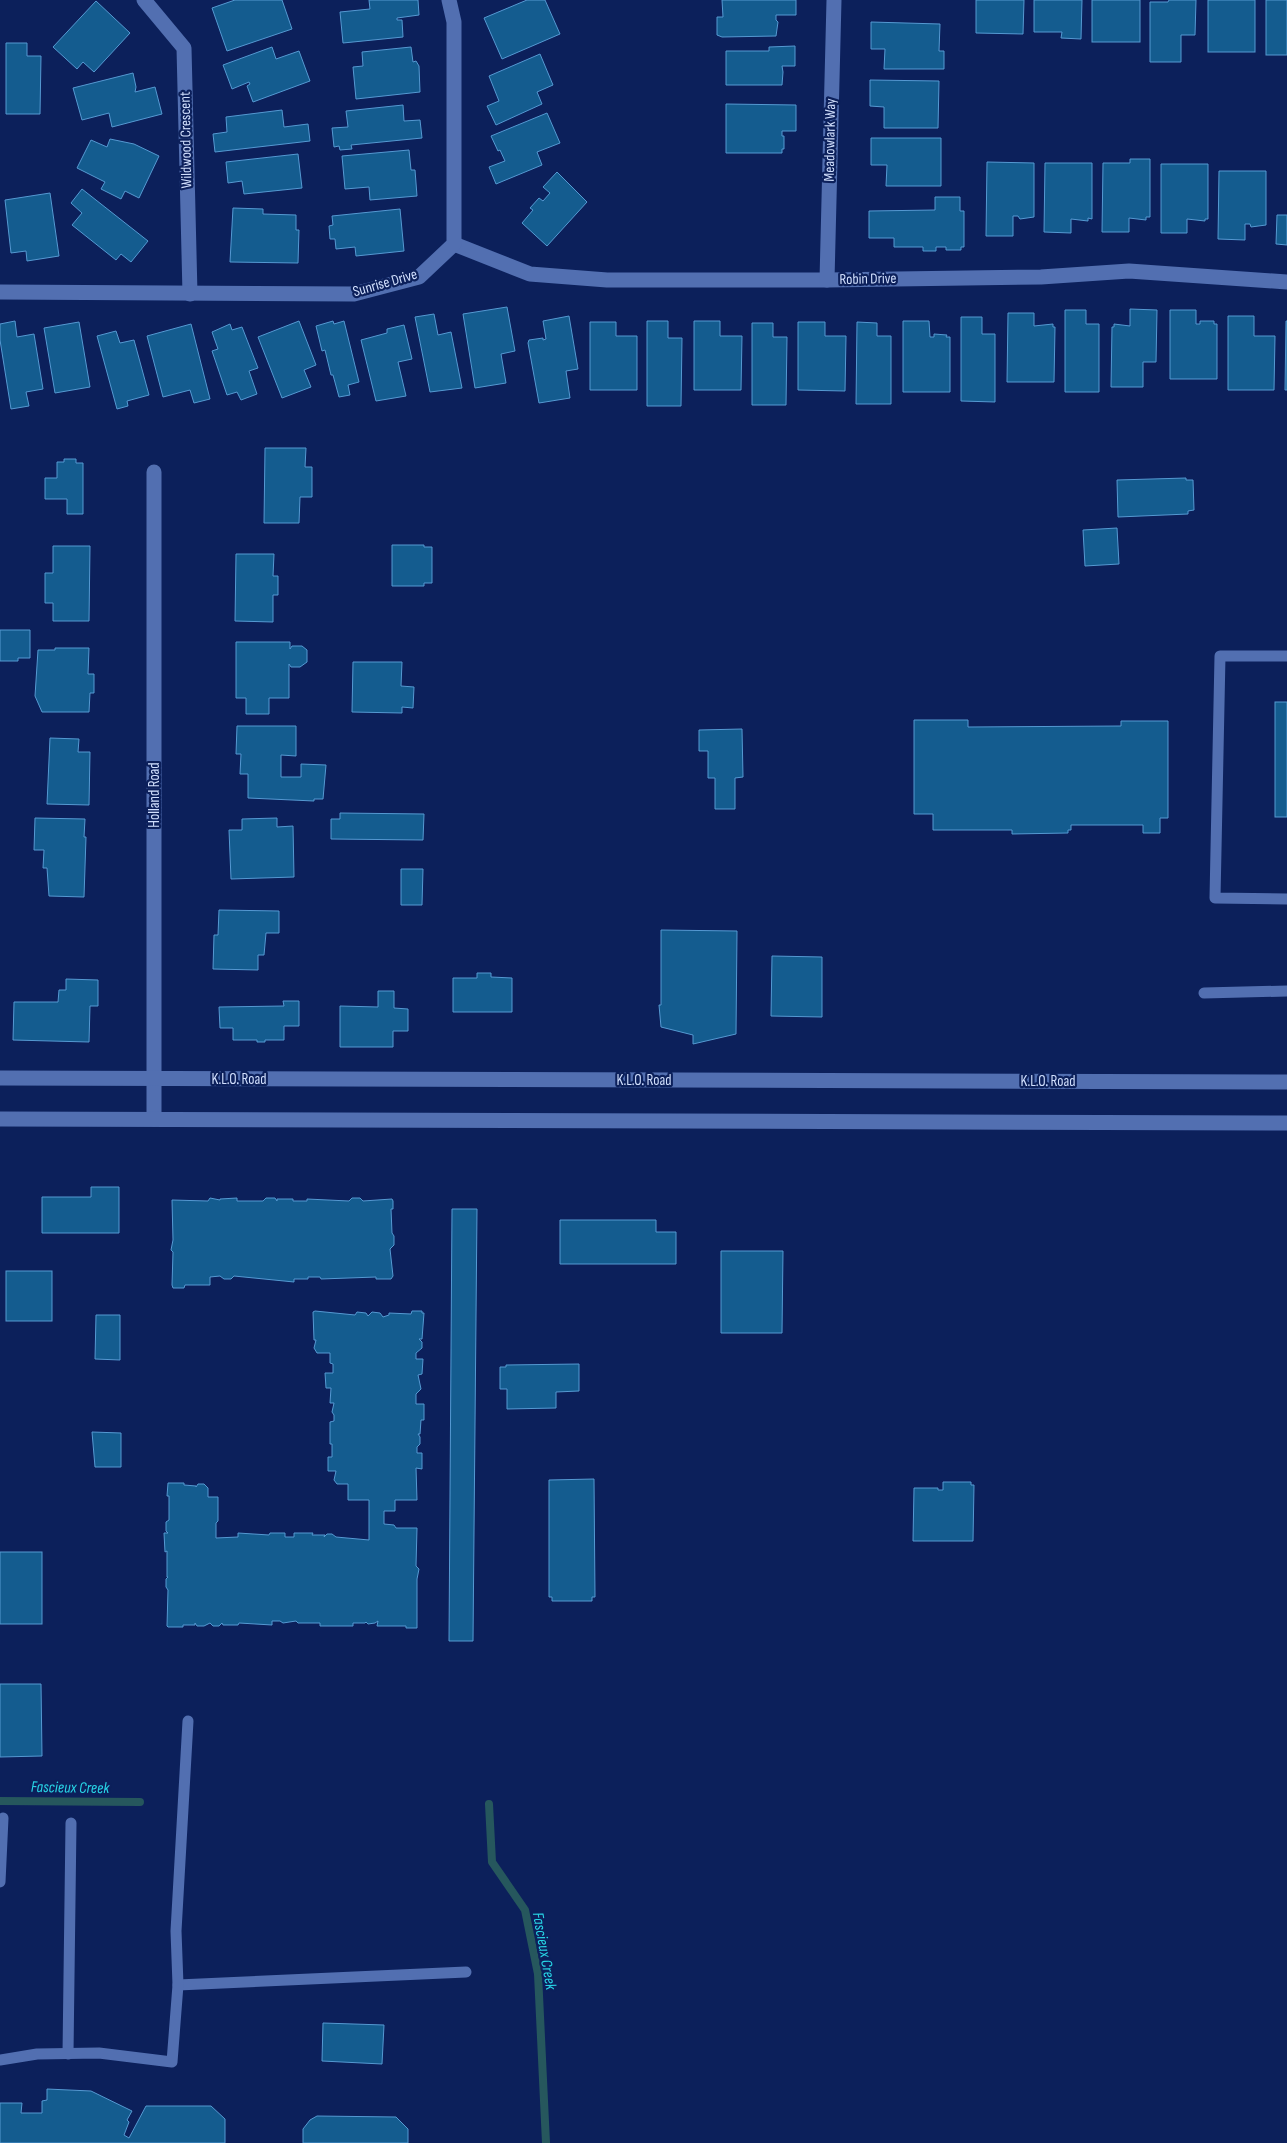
<svg xmlns="http://www.w3.org/2000/svg" width="1287" height="2143" viewBox="0 0 1287 2143" font-family="'Sofia Sans Condensed',sans-serif">
<rect width="100%" height="100%" fill="#0c205b"/>
<g fill="none" stroke-linecap="round" stroke-linejoin="round">
<!-- stream -->
<g stroke="#26575d" stroke-width="8">
<polyline points="0,1801 140,1802"/>
<polyline points="489,1804 492,1862 525,1910 538,1974 546,2143"/>
</g>
</g>
<!-- building -->
<g fill="#145c8f" stroke="#5599d2">
<polygon points="235,0 282,0 292,29 227,51 212,8"/>
<polygon points="369,0 418,0 419,15 397,18 397,20 402,20 403,37 343,43 340,12 370,9"/>
<polygon points="527,0 545,0 560,34 502,59 484,18"/>
<polygon points="722,0 796,0 796,15 776,15 776,20 778,22 776,36 722,37 717,35 717,17 723,17"/>
<polygon points="976,0 1024,0 1023,34 976,33"/>
<polygon points="1034,0 1082,0 1081,39 1061,38 1062,32 1034,32"/>
<rect x="1092" y="0" width="48" height="42"/>
<polygon points="1169,0 1196,0 1195,35 1181,35 1181,62 1150,62 1150,2 1168,2"/>
<rect x="1208" y="0" width="47" height="52"/>
<rect x="1266" y="0" width="21" height="55"/>
<polygon points="96,1 130,33 94,72 83,62 77,69 53,47"/>
<polygon points="871,22 940,24 939,51 944,51 944,69 884,69 885,49 871,49"/>
<polygon points="6,43 27,43 27,56 41,56 40,114 6,114"/>
<polygon points="795,46 795,66 782,66 783,72 782,85 726,85 726,51 769,51 769,47"/>
<polygon points="272,47 276,59 299,51 310,81 253,102 247,86 250,84 249,82 232,89 223,65"/>
<polygon points="411,47 413,62 416,61 419,66 420,92 356,99 353,67 363,66 362,52"/>
<polygon points="540,54 553,85 537,92 542,104 496,125 487,106 499,101 489,76"/>
<polygon points="133,73 136,87 135,92 155,87 162,114 112,127 109,113 82,120 73,88"/>
<polygon points="870,80 939,81 938,128 884,128 884,107 870,106"/>
<polygon points="726,104 796,105 796,131 782,131 782,136 784,136 784,149 782,149 782,153 726,153"/>
<polygon points="403,105 404,121 420,120 422,138 351,145 352,149 340,150 339,146 334,147 332,128 348,127 346,111"/>
<polygon points="282,110 284,127 308,124 310,141 215,152 213,134 227,132 226,117"/>
<polygon points="547,113 560,143 537,152 542,165 496,184 489,167 505,161 500,150 498,151 491,136"/>
<polygon points="871,138 941,138 941,186 886,186 887,165 871,165"/>
<polygon points="110,139 134,144 159,156 139,198 125,191 121,199 101,189 105,182 77,168 91,140 107,147"/>
<polygon points="409,150 411,170 415,170 417,196 370,200 369,187 345,189 342,156"/>
<polygon points="298,154 302,188 244,194 242,181 228,183 226,162"/>
<polygon points="1130,159 1150,159 1150,217 1146,217 1146,220 1129,218 1129,232 1102,232 1103,163 1130,163"/>
<polygon points="987,162 1034,163 1034,217 1020,219 1018,216 1013,216 1013,236 986,236"/>
<polygon points="1045,163 1092,163 1092,219 1088,218 1088,221 1071,219 1071,233 1044,232"/>
<polygon points="1161,164 1208,164 1208,219 1205,219 1205,221 1187,219 1187,233 1161,233"/>
<polygon points="1219,171 1266,171 1266,225 1251,227 1250,224 1245,224 1245,240 1218,239"/>
<polygon points="557,172 587,202 547,246 522,223 533,210 530,208 539,198 543,201 550,193 543,187"/>
<polygon points="82,189 148,241 131,262 121,254 116,260 72,225 82,213 71,203"/>
<polygon points="50,193 59,256 27,261 26,251 11,253 5,200"/>
<polygon points="935,197 960,197 960,211 964,211 964,247 961,247 961,250 946,250 946,247 936,247 936,251 923,251 923,247 894,247 894,238 869,238 869,211 935,210"/>
<polygon points="233,208 263,209 263,214 296,215 296,230 299,230 298,263 230,262"/>
<polygon points="400,209 404,251 356,256 355,247 336,249 335,239 330,239 329,226 333,225 332,216"/>
<polygon points="1277,215 1287,215 1287,245 1276,244"/>
<polygon points="507,307 515,351 501,354 506,383 475,388 463,314"/>
<polygon points="1130,309 1157,310 1156,362 1143,362 1143,387 1111,387 1112,327 1114,327 1114,324 1130,326"/>
<polygon points="1065,310 1086,310 1086,324 1099,324 1099,392 1065,392"/>
<polygon points="1170,310 1196,310 1196,324 1200,324 1200,321 1214,321 1214,324 1217,324 1217,379 1170,379"/>
<polygon points="1008,313 1034,313 1034,326 1053,324 1053,327 1055,327 1054,382 1007,382"/>
<polygon points="434,314 438,335 451,332 462,388 430,392 415,317"/>
<polygon points="569,316 578,369 566,371 570,398 539,403 528,343 529,340 543,338 543,340 546,339 543,321"/>
<polygon points="1228,316 1254,316 1254,336 1275,336 1274,390 1228,390"/>
<polygon points="961,317 982,317 982,334 995,334 995,402 961,401"/>
<polygon points="15,321 17,337 34,334 43,389 26,392 29,406 11,409 0,340 0,324"/>
<polygon points="299,321 316,365 304,370 311,387 282,398 258,337"/>
<polygon points="333,321 334,324 344,321 359,382 348,385 350,395 339,397 333,375 331,375 325,350 322,351 316,326"/>
<polygon points="647,321 668,321 668,338 682,338 681,406 647,406"/>
<polygon points="694,321 720,321 720,336 742,336 741,390 694,390"/>
<polygon points="903,321 929,321 930,337 934,337 934,334 947,335 946,337 950,337 950,392 903,392"/>
<polygon points="1286,321 1287,321 1287,390 1285,390"/>
<polygon points="79,322 90,387 55,393 44,328"/>
<polygon points="590,322 616,322 616,336 637,336 637,390 590,390"/>
<polygon points="798,322 825,322 825,336 846,336 845,391 798,390"/>
<polygon points="857,322 877,323 877,336 891,336 891,404 856,404"/>
<polygon points="752,323 773,323 773,337 787,337 786,405 752,405"/>
<polygon points="191,324 210,399 194,403 190,390 163,397 147,336"/>
<polygon points="230,324 232,330 242,327 258,368 249,371 257,394 241,400 237,392 227,395 212,351 218,349 212,332"/>
<polygon points="404,325 412,359 398,362 406,396 376,401 361,340 387,333 387,329"/>
<polygon points="116,331 120,343 134,340 149,395 127,401 128,406 117,409 97,336"/>
<polygon points="265,448 306,448 305,467 312,467 312,497 300,497 299,523 264,523"/>
<polygon points="64,459 76,459 76,463 83,463 83,514 67,514 67,499 45,499 45,478 57,478 57,462 64,462"/>
<polygon points="1186,478 1186,480 1193,480 1194,510 1188,511 1188,514 1118,517 1117,480"/>
<polygon points="1117,528 1119,564 1085,566 1083,530"/>
<polygon points="392,545 424,545 424,547 432,547 432,583 424,583 424,586 392,586"/>
<polygon points="53,546 90,546 89,621 53,621 53,603 45,603 45,573 53,573"/>
<polygon points="236,554 274,554 273,576 278,576 278,595 273,595 273,622 235,621"/>
<polygon points="0,630 30,630 30,658 18,658 18,661 0,661"/>
<polygon points="236,642 290,642 290,649 292,646 302,646 307,650 307,662 300,667 291,667 289,664 289,698 269,698 269,714 246,714 246,698 236,698"/>
<polygon points="55,648 89,648 88,674 94,674 94,693 90,693 89,712 42,712 35,696 38,650 55,650"/>
<polygon points="353,662 402,662 401,686 414,687 413,708 402,707 402,713 352,712"/>
<rect x="1275" y="702" width="12" height="115"/>
<polygon points="914,720 968,720 968,727 1121,726 1121,721 1168,721 1168,818 1160,818 1160,833 1143,833 1143,825 1071,825 1071,830 1068,830 1068,833 1012,834 1012,830 933,830 933,814 914,814"/>
<polygon points="237,726 296,726 296,756 281,755 281,777 301,777 301,764 326,765 323,799 314,799 314,801 248,798 248,774 240,774 241,754 236,754"/>
<polygon points="742,729 743,777 735,778 735,809 715,809 715,778 708,778 708,751 699,751 699,730"/>
<polygon points="50,738 79,739 78,752 90,752 89,805 47,804"/>
<polygon points="340,813 424,814 423,840 331,839 331,819 340,819"/>
<polygon points="35,818 85,819 84,837 86,837 84,897 49,896 47,868 43,868 44,850 34,850"/>
<polygon points="277,818 277,827 293,826 294,877 231,879 229,830 242,830 242,819"/>
<polygon points="401,869 423,869 422,905 401,905"/>
<polygon points="219,910 279,911 279,933 266,933 264,955 258,955 258,970 213,969 214,935 218,935"/>
<polygon points="661,930 737,931 736,1034 693,1044 693,1035 661,1027 659,1005 661,1005"/>
<polygon points="772,956 822,957 822,1017 771,1016"/>
<polygon points="477,973 491,973 491,977 512,978 512,1012 453,1012 453,978 477,978"/>
<polygon points="66,979 98,980 98,1006 90,1006 89,1042 13,1040 14,1002 58,1002 59,990 66,990"/>
<polygon points="378,991 394,991 394,1008 408,1009 408,1031 393,1031 393,1047 340,1047 340,1006 378,1007"/>
<polygon points="283,1001 299,1001 299,1026 284,1026 284,1040 265,1040 265,1042 257,1042 257,1040 233,1040 233,1028 220,1028 219,1007 284,1006"/>
<polygon points="91,1187 119,1187 119,1233 42,1233 42,1197 91,1197"/>
<polygon points="210,1198 220,1200 220,1199 237,1198 237,1201 263,1201 266,1198 275,1198 277,1201 277,1199 293,1199 293,1201 307,1201 307,1199 349,1201 352,1198 360,1198 363,1201 392,1199 393,1201 393,1209 391,1209 392,1233 394,1236 394,1245 390,1249 393,1276 391,1279 376,1279 376,1277 321,1279 320,1277 308,1277 308,1279 294,1279 294,1282 234,1276 231,1279 224,1279 220,1276 210,1277 210,1285 185,1285 184,1288 173,1288 172,1285 173,1252 171,1250 173,1240 172,1200 208,1201"/>
<polygon points="452,1209 477,1209 473,1641 449,1641"/>
<polygon points="560,1220 656,1220 656,1232 676,1232 676,1264 560,1264"/>
<polygon points="721,1251 783,1251 782,1333 721,1333"/>
<rect x="6" y="1271" width="46" height="50"/>
<polygon points="315,1311 355,1315 357,1312 366,1313 368,1316 372,1312 380,1313 383,1317 389,1315 389,1313 411,1314 412,1311 422,1311 422,1313 424,1313 422,1339 419,1339 422,1342 422,1348 416,1353 416,1359 423,1359 422,1374 418,1375 421,1389 416,1394 416,1404 424,1404 424,1420 421,1420 420,1434 418,1434 420,1437 420,1444 417,1447 417,1453 422,1453 422,1469 416,1468 417,1500 395,1500 395,1511 384,1511 384,1524 394,1525 396,1528 417,1528 416,1566 419,1569 417,1579 417,1628 406,1628 406,1626 377,1626 378,1621 375,1623 368,1624 366,1622 365,1623 353,1623 353,1626 320,1626 320,1623 298,1623 296,1621 283,1623 280,1621 272,1621 272,1625 239,1623 238,1625 223,1625 222,1623 219,1626 213,1626 210,1623 204,1626 197,1626 195,1623 195,1625 183,1625 183,1627 168,1627 167,1626 168,1590 166,1587 166,1579 168,1577 167,1577 167,1551 165,1552 164,1533 168,1533 166,1531 166,1522 169,1520 169,1496 167,1496 168,1483 184,1483 184,1485 196,1486 196,1487 198,1484 204,1484 208,1488 208,1497 218,1497 218,1521 216,1523 216,1538 238,1537 238,1533 269,1535 270,1533 285,1533 285,1537 294,1537 294,1533 313,1533 312,1535 325,1535 324,1537 327,1534 332,1534 336,1537 369,1540 369,1500 348,1500 348,1484 337,1484 334,1480 336,1471 328,1471 328,1457 332,1457 332,1444 330,1444 330,1422 334,1421 334,1415 332,1412 334,1403 330,1403 331,1388 326,1388 325,1373 333,1373 333,1364 330,1363 330,1353 317,1353 314,1348 316,1340 314,1340 313,1312"/>
<polygon points="96,1315 120,1315 120,1360 95,1359"/>
<polygon points="579,1364 579,1391 556,1392 556,1408 507,1409 507,1389 500,1389 500,1367 506,1367 506,1365"/>
<polygon points="92,1432 121,1433 121,1467 95,1467"/>
<polygon points="594,1479 595,1597 592,1597 592,1601 552,1601 552,1597 549,1597 549,1480"/>
<polygon points="943,1482 971,1482 971,1485 974,1485 973,1541 913,1541 914,1488 938,1488 938,1490 943,1490"/>
<rect x="0" y="1552" width="42" height="72"/>
<polygon points="0,1684 41,1684 42,1756 0,1757"/>
<polygon points="323,2023 384,2025 382,2064 322,2061"/>
<polygon points="47,2089 91,2091 132,2111 127,2120 129,2122 124,2135 129,2138 146,2106 211,2106 225,2119 225,2143 0,2143 0,2103 22,2103 21,2113 42,2113 42,2101 47,2100"/>
<polygon points="317,2116 396,2117 408,2129 408,2143 303,2143 303,2129 310,2120"/>
</g>
<g fill="none" stroke-linecap="round" stroke-linejoin="round">
<!-- service -->
<g stroke="#526fb1" stroke-width="11">
<polyline points="1287,656 1220,656 1215,898 1287,899"/>
<polyline points="1204,993 1287,991"/>
<polyline points="0,1882 3,1818"/>
<polyline points="178,1985 466,1972"/>
<polyline points="68,2054 71,1823"/>
<polyline points="0,2060 37,2054 99,2053 172,2062 178,1985 176,1931 188,1721"/>
</g>
<!-- minor -->
<g stroke="#526fb1" stroke-width="15">
<polyline points="144,0 184,48 190,294"/>
<polyline points="454,244 530,274 607,280 827,280 1041,277 1129,271 1287,282"/>
<polyline points="827,280 834,0"/>
<polyline points="0,292 354,294 419,277 454,244 454,22 449,0"/>
<polyline points="154,472 154,1119"/>
</g>
<!-- secondary -->
<g stroke="#526fb1" stroke-width="15">
<polyline points="0,1078 1287,1082"/>
<polyline points="0,1119 1287,1123"/>
</g>
</g>
<g text-anchor="middle" dominant-baseline="central" stroke-width="4.5" stroke-linejoin="round" paint-order="stroke">
<!-- street labels -->
<g font-size="15" fill="#d1dffd" stroke="#0c205b">
<text transform="translate(186 140) rotate(-91)">Wildwood Crescent</text>
<text transform="translate(830 140) rotate(-89)">Meadowlark Way</text>
<text transform="translate(868 279) rotate(-1)">Robin Drive</text>
<text transform="translate(385 283) rotate(-16)">Sunrise Drive</text>
<text transform="translate(154 795) rotate(-90)">Holland Road</text>
<text x="239" y="1079">K.L.O. Road</text>
<text x="644" y="1080">K.L.O. Road</text>
<text x="1048" y="1081">K.L.O. Road</text>
</g>
<!-- water labels -->
<g font-size="16" font-style="italic" fill="#28d6e7" stroke="#0c205b">
<text transform="translate(70 1788) rotate(1)">Fascieux Creek</text>
<text transform="translate(544 1951) rotate(80)">Fascieux Creek</text>
</g>
</g>
</svg>
